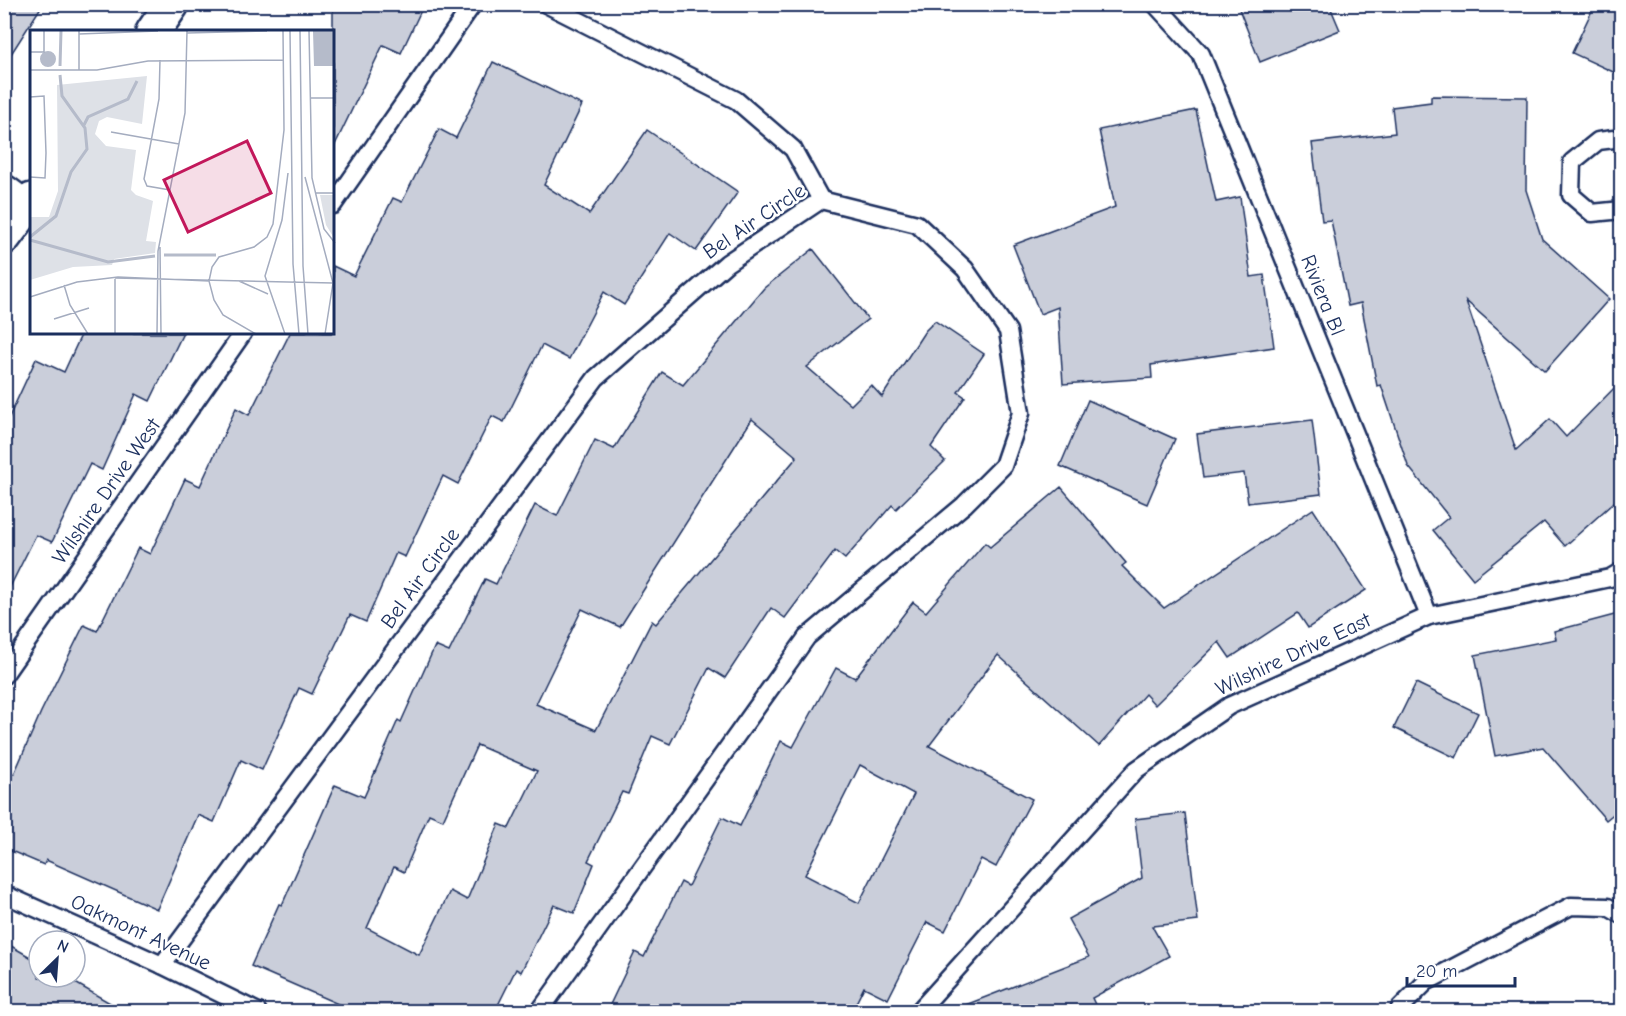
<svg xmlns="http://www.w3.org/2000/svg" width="1626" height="1016" viewBox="0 0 1626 1016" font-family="'Comic Neue',sans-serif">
<rect width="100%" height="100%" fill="#fff"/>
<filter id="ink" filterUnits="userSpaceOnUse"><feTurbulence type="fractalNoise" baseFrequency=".0167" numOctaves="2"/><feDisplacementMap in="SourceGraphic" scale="12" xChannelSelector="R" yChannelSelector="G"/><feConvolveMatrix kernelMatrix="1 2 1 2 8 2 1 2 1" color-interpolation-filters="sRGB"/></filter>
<g filter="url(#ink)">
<!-- building -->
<g fill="#caceda" stroke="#1b2f5e" stroke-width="1.5" fill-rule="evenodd">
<polygon points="4,4 43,4 4,65"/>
<polygon points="333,4 424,4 401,53 383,45 333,149"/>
<polygon points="1237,4 1329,4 1340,30 1260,62"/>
<polygon points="1595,4 1611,4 1622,10 1622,76 1572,53"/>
<polygon points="493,62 582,105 544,185 589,214 647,130 738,192 696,251 670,233 624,305 604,292 569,359 542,345 504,422 492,416 458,484 443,476 405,557 396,553 366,622 350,615 312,694 299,688 262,770 241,760 214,822 198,815 157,909 46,860 44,865 4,848 4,770 14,774 41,712 84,625 97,631 138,548 150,554 185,479 200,486 236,408 249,415 290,333 333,333 333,266 354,276 393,198 402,202 439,129 456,138"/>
<polygon points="1431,96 1527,97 1526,190 1542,239 1609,299 1545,371 1466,301 1516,450 1550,419 1566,437 1622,380 1622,495 1565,546 1544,522 1473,579 1433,530 1449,517 1408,466 1381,385 1377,386 1361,303 1348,306 1331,220 1322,221 1312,143 1395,133 1392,107 1431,102"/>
<polygon points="1196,110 1216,202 1240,197 1251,277 1264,275 1274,347 1151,365 1152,378 1063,384 1058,307 1040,314 1013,245 1115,207 1099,130"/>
<path d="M813,249L868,319L807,367L851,405L871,385L882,397L925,331L935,321L984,354L958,392L965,397L931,447L945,461L896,509L892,505L845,559L835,551L785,618L771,608L725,678L709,668L670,744L652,736L628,794L622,792L588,861L594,864L574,913L554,905L521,972L516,969L495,1011H354L251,966L279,904L282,905L335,785L364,797L398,720L401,722L435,646L449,652L485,579L496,584L535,505L557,516L595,440L614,449L662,372L683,385L764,288ZM752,419L797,457L656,624L652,621L596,730L536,704L582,609L620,627ZM477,745L537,771L509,828L499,824L467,900L450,891L419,955L367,928L394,867L404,872L429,814L443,820Z"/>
<polygon points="82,333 183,333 150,401 136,394 102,470 90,464 52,542 36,535 4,599 4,428 36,359 64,372"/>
<polygon points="1088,400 1175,439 1147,504 1060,466"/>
<polygon points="1312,420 1321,494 1248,503 1244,473 1203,478 1197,434"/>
<path d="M1061,487L1126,563L1122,566L1164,608L1313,509L1366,590L1308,628L1298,613L1230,658L1219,642L1155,705L1145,694L1099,746L998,655L929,746L1032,799L996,867L981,859L945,931L927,922L888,999L864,987L852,1011H607L635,952L644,957L681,882L688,886L722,817L740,826L781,741L793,747L836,668L855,678L913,602L926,612L985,543L990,547ZM860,765L914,794L859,903L805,875Z"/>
<polygon points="1622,613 1622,807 1606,820 1543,747 1495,756 1475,655 1556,639 1554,631"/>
<polygon points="1416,683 1478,713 1456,758 1394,728"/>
<polygon points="1185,813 1198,921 1152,926 1169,956 1092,998 1098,1011 955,1011 955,1009 1089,957 1068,919 1142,878 1135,819"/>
<polygon points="4,942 39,962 39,977 65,977 124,1011 4,1011"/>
</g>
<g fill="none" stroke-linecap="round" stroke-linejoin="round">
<!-- lane casing -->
<g stroke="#1b2f5e" stroke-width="21">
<g id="lane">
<polyline points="546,4 736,100 793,149 821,200"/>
<polyline points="1155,4 1201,54 1429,616"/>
<polyline points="1622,138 1598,141 1572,162 1571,195 1592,213 1622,210"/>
<polyline points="333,205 473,4"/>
<polyline points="4,675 243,333"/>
<polyline points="4,894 162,965 258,1012"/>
<polyline points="162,965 596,378 727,263 821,200 917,224 965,269 1008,331 1021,413 1003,466 964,505 807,637 539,1012"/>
<polyline points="918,1012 1136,770 1229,706 1429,616 1610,578 1622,571"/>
<polyline points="1402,1012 1400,1008 1426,982 1571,906 1608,907 1622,915"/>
</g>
</g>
<!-- street casing -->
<g stroke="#1b2f5e" stroke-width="38">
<polyline id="street" points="4,192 26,208"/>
</g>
<!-- secondary casing -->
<g stroke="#1b2f5e" stroke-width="38">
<g id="secondary">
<polyline points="153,32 172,4"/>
<polyline points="4,237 32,200"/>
</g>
</g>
<!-- lane -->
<use href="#lane" stroke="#fff" stroke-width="16"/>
<!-- street -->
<use href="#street" stroke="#fff" stroke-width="33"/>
<!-- secondary -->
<use href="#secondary" stroke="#fff" stroke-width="33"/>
</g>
</g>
<g text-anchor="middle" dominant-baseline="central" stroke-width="5" stroke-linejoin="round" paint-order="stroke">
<!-- street labels -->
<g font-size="21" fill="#1b2f5e" stroke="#fff">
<text transform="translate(754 221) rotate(-34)">Bel Air Circle</text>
<text transform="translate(1323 295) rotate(68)">Riviera Bl</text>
<text transform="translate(106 491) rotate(-55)">Wilshire Drive West</text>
<text transform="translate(420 578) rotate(-54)">Bel Air Circle</text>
<text transform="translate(1293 654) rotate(-25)">Wilshire Drive East</text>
<text transform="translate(141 932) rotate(25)">Oakmont Avenue</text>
</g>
</g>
<!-- overview -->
<g transform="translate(30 30)">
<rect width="304" height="304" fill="#fff"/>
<path d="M117,46L112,94L77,87L69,91L65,104L76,116L106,120L101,160L106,165L123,171L116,211L126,212L125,223L84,229L82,235L43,237L0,250V187H19L28,161L27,55ZM290,165H304V208L296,195Z" fill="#dee1e7"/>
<path d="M283,1H304V36H284ZM10 29a8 8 0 1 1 16 0a8 8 0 1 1-16 0Z" fill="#b5bbca"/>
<path fill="none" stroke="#b5bbca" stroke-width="3" d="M30,36L31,1M54,95L58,87L98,69L107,51M0,207L26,186L41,142L57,119L55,98L32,66L30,45M0,210L78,232L125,226M134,225H186"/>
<path fill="none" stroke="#a4acbf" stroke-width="1.5" d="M260,1L263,234L269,304M270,1L273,236L278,304M279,1L282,148L294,199L305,213M157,3L237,1M49,4L128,1M0,22H14V1M130,30L129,69L114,149L117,156L140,160M0,40H67L118,31L253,30M49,40V1M0,67L14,66L16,123L15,148L0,147M281,68H305M81,102L149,114M275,147L303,253L295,304M286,163H305M130,217L131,304M85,248L303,253M85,249V304M209,251L238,264M34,255L40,275L58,304M0,267L47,252L88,247L179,251M24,289L59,278M127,304L128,221L155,83L157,1M226,304L193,285L184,270L179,251L182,237L189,227L224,217L237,207L243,194L254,100L253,1M255,304L235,246L252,190L258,143"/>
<path fill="#c2185b" fill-opacity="0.15" stroke="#c2185b" stroke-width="3" d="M217,111L241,163L158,202L134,150Z"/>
<rect width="304" height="304" fill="none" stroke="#1b2f5e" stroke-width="3"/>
</g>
<!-- margin -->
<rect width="1626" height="1016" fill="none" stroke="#fff" stroke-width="24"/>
<rect x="12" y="12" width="1602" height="992" fill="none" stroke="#1b2f5e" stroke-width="2" filter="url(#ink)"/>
<!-- north arrow -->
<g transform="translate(57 959) rotate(25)"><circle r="28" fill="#ffffff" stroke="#a4acbf" stroke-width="1.5"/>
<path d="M0-4.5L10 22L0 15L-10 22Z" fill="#1b2f5e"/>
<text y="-9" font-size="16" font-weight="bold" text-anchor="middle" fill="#1b2f5e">N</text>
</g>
<!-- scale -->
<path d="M1407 977v9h108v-9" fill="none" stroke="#1b2f5e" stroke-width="3"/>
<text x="1416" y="977" font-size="18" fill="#1b2f5e" stroke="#ffffff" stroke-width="4.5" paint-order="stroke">20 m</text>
</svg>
